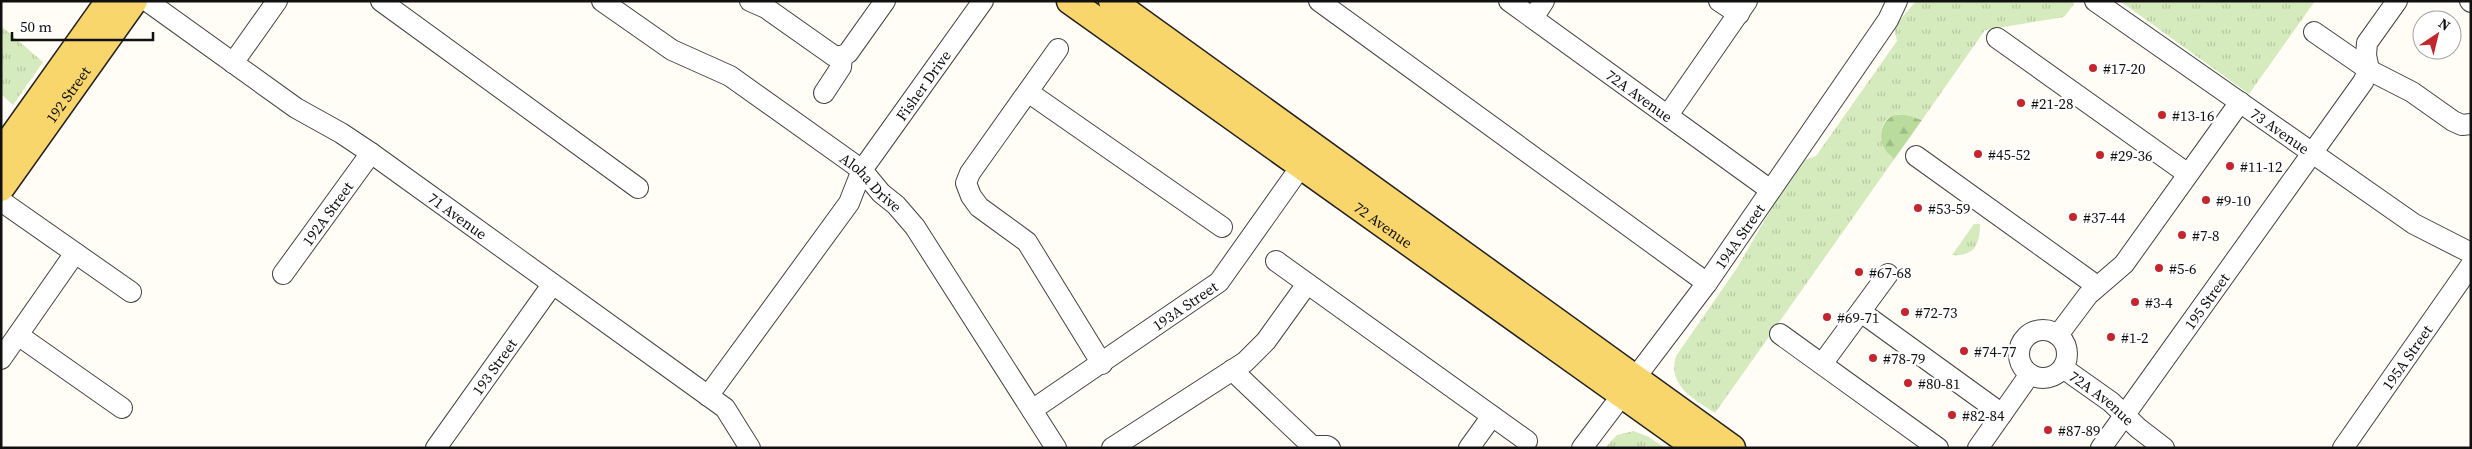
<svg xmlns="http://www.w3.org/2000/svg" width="2472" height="449" viewBox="0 0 2472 449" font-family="'Source Serif 4',serif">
<defs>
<pattern id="forest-firs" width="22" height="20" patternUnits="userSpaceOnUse" patternTransform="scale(1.25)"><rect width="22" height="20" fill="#b9dc9c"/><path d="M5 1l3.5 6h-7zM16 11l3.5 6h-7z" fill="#9ebc85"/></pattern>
<pattern id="park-tufts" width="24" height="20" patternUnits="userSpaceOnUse" patternTransform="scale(1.25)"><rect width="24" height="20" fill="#d5ebbd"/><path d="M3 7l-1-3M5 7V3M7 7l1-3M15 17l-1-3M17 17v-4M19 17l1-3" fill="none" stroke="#b6c8a1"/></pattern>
</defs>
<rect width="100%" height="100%" fill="#fffdf5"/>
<!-- forest -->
<path fill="url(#forest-firs)" d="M1904,114L1922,120L1895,158C1878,152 1876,125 1892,116C1895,114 1901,115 1904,114Z"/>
<!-- park -->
<g fill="url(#park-tufts)">
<path d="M1916,1H2073L2074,4L2064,17L1985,30L1922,120C1913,118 1904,113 1895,115C1875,120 1878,152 1895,158L1715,413C1694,399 1667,386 1676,356L1737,268L1773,206L1805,160L1816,156L1897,41L1894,27Z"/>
<polygon points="2120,1 2315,1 2249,94"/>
<polygon points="1,26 43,62 13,105 1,94"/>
<path d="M1974,224H1980C1980,243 1975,257 1952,255Z"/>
<polygon points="1634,431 1649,437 1665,448 1605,448 1617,435"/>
</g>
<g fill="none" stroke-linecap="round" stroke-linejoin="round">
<!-- minor casing -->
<g stroke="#444" stroke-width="22">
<g id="minor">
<path id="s1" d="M147,1L296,108L341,133L371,153L725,408L750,448"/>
<polyline points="381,1 638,188"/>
<path id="s2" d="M602,1L672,50L730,76L862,170L881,193L896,205L915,227L1056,448"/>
<polyline points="750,1 766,8 834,56 842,56 848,53 885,1"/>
<polyline points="1319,1 1707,283"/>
<path id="s3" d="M1509,1L1769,189"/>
<polyline points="1719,1 1739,14"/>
<path id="s4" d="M2095,1L2414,224L2471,253"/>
<polyline points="2470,1 2471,2"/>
<polyline points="1533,18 1544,1"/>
<polyline points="2314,32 2369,70 2412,92 2453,121 2462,125 2471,124"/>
<polyline points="1997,38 2188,174"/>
<polyline points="1058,49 970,173 966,183 971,196 979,207 1027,242 1102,364"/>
<polyline points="233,63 277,1"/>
<polyline points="1028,92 1222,227"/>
<polyline points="824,93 841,67 842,56"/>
<polyline points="1668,115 1747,1"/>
<polyline points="1916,156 2097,286"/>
<polyline points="1,201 131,292"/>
<polyline points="1276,261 1527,441"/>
<path id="s5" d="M283,274L371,153"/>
<polyline points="1861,312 2002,414"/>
<circle cx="2043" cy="354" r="24"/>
<polyline points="1780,334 1938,448"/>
<polyline points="18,335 122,408"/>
<polyline points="2058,335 2088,295 2124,264 2240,102"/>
<polyline points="1,359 75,253"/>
<polyline points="1822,364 1888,274"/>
<path id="s6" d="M2063,368L2111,402L2138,428L2164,448"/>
<polyline points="1232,370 1312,446 1327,446 1330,448"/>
<path id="s7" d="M708,396L849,203L862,170L983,1"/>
<path id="s8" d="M1032,410L1219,282L1302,165"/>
<path id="s9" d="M436,448L552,285"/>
<polyline points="1112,448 1245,362 1266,341 1307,284"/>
<polyline points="1469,448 1492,416"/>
<path id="s10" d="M1582,448L1707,283L1888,20L1897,1"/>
<polyline points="1978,448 2030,374"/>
<path id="s11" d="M2101,448L2363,82L2369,70L2366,55L2367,43L2397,1"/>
<path id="s12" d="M2343,448L2471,265"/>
</g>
</g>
<!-- major casing -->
<g stroke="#222" stroke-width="29">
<g id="major">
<path id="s13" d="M1070,1L1697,448"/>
<polyline points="1112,1 1732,448"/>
<polyline points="1,153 109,1"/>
<path id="s14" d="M1,188L134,1"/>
</g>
</g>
<!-- minor -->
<use href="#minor" stroke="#fff" stroke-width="20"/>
<!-- major -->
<use href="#major" stroke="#f9d66b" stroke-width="26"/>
</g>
<!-- markers -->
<g fill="#c4262e" stroke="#fff" stroke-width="2">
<circle cx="2093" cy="68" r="5"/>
<circle cx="2021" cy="103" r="5"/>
<circle cx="2162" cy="115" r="5"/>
<circle cx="1978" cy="154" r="5"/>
<circle cx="2100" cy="155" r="5"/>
<circle cx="2230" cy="166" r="5"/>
<circle cx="2206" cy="200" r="5"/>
<circle cx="1918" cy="208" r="5"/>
<circle cx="2073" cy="217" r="5"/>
<circle cx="2182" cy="235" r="5"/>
<circle cx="2159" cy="268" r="5"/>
<circle cx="1859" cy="272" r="5"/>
<circle cx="2135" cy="302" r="5"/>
<circle cx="1905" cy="312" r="5"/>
<circle cx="1827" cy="317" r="5"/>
<circle cx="2111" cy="337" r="5"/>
<circle cx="1964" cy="351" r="5"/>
<circle cx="1873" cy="358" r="5"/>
<circle cx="1908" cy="383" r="5"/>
<circle cx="1952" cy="415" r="5"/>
<circle cx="2048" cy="430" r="5"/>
</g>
<g text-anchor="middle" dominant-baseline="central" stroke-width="5" stroke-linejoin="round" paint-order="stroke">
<!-- poi labels -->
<g font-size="15" fill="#111" stroke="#fff" text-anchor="start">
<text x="2103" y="68">#17-20</text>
<text x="2031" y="103">#21-28</text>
<text x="2172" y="115">#13-16</text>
<text x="1988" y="154">#45-52</text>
<text x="2110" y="155">#29-36</text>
<text x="2240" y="166">#11-12</text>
<text x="2216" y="200">#9-10</text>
<text x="1928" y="208">#53-59</text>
<text x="2083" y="217">#37-44</text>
<text x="2192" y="235">#7-8</text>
<text x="2169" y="268">#5-6</text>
<text x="1869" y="272">#67-68</text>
<text x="2145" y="302">#3-4</text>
<text x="1915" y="312">#72-73</text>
<text x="1837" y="317">#69-71</text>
<text x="2121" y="337">#1-2</text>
<text x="1974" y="351">#74-77</text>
<text x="1883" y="358">#78-79</text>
<text x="1918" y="383">#80-81</text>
<text x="1962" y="415">#82-84</text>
<text x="2058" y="430">#87-89</text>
</g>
<!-- street labels -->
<g font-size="15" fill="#111" stroke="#fff">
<text stroke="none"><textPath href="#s7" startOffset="379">Fisher Drive</textPath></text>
<text stroke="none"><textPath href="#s3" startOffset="161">72A Avenue</textPath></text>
<text stroke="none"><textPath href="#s14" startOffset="115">192 Street</textPath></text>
<text stroke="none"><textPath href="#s4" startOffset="226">73 Avenue</textPath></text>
<text stroke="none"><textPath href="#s2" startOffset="326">Aloha Drive</textPath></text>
<text stroke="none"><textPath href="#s5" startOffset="75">192A Street</textPath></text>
<text stroke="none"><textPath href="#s1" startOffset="378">71 Avenue</textPath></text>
<text stroke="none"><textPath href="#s13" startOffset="385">72 Avenue</textPath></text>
<text stroke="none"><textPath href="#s10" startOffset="264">194A Street</textPath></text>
<text stroke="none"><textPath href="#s11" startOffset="181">195 Street</textPath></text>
<text stroke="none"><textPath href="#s8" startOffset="185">193A Street</textPath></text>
<text stroke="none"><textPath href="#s12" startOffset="111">195A Street</textPath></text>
<text stroke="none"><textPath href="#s9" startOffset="100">193 Street</textPath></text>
<text stroke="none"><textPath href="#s6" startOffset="49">72A Avenue</textPath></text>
</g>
</g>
<!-- border -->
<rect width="2472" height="449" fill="none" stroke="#111111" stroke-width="5"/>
<!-- north arrow -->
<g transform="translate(2437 35) rotate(35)"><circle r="24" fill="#ffffff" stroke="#a0a0a0"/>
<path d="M0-4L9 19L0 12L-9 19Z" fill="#c4262e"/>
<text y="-8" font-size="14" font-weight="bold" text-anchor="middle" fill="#111111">N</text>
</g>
<!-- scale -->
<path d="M12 32v8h141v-8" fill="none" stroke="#111111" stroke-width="2.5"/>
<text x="20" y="32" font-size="15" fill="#111111" stroke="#ffffff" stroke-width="4" paint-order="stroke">50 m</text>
</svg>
